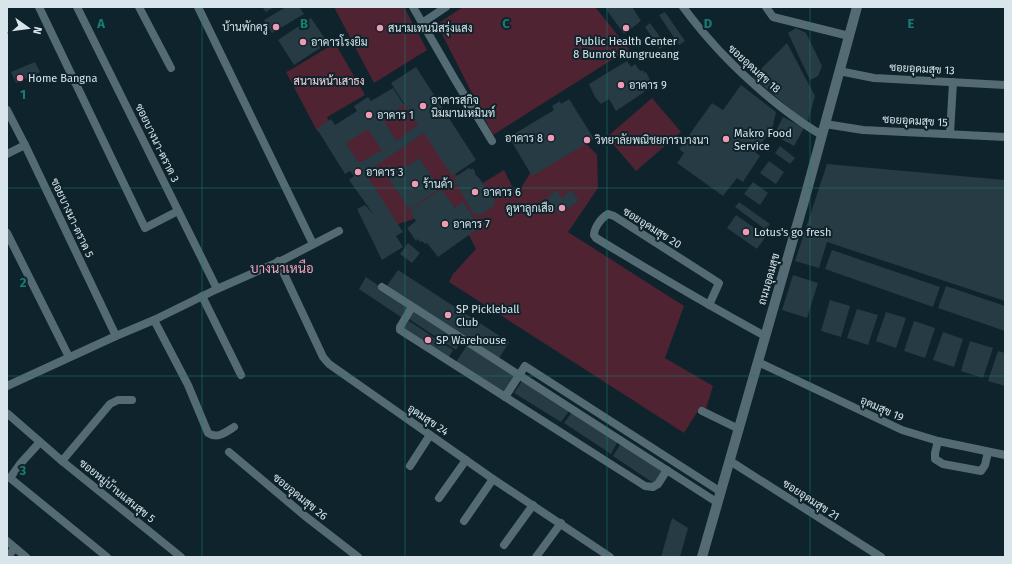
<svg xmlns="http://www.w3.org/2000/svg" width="1012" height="564" viewBox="0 0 1012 564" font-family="'Fira Sans',Sarabun,sans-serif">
<rect width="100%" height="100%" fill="#0e232b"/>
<!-- green -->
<g fill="#4f2331">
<polygon points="334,7 404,7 427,50 374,83"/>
<polygon points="463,7 595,7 629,49 493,135 439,28 440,22"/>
<polygon points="335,43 365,95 327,117 331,125 317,131 286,72 292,69"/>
<polygon points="652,98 681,132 636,171 607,137"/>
<polygon points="407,102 468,192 504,170 514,190 521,188 532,170 582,139 597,155 598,188 568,232 684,306 665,358 713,386 704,415 698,411 684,433 449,282 453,274 476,249 454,206 392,226 342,145"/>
</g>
<!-- building -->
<g fill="#263b43" fill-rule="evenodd">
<polygon points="262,7 274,7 266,12"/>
<polygon points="286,7 299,7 304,14 272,33 264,20"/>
<polygon points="608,7 632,7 641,21 624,34 606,9"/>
<polygon points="665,12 685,41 679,45 659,15"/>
<polygon points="311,18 328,43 294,65 278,40"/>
<polygon points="650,23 666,45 660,49 645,27"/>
<polygon points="796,28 806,33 822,66 818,76 810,80 788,33"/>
<polygon points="787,43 815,96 808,121 803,120 753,77"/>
<polygon points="627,61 631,67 635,64 640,71 643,70 644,73 646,72 653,86 616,111 609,99 601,104 595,97 589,84"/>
<polygon points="35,62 40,72 16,83 11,72"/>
<path d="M416,67L476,160L452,176L424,133L365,173L403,232L396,236L403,247L382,260L357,209L365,205L374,215L349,180L354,176L350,171L345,174L317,129L331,119L335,125L357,111L354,106L368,97L371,101L393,88L404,105L383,119L396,141L418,125L391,83ZM368,129L382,150L359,163L346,143Z"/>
<polygon points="741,85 776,112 772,129 755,152 760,156 743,182 737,178 723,196 677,163 684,153 679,149 712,103 723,110"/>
<polygon points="569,99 594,139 532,176 509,137 554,110 552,106 560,101 561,104"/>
<polygon points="783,117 804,128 794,146 774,135"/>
<polygon points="780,146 795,158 790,164 775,153"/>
<polygon points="419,158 440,188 410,210 389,179"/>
<polygon points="769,161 784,172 776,184 760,173"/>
<polygon points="827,164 1005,180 1005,301 827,242 819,268 795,261"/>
<polygon points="469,168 471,170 472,168 475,171 475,174 479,178 495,201 495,204 487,211 480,215 475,214 472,211 460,190 460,189 458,185 455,185 453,181 456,180 455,177"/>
<polygon points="753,182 768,193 760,205 744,194"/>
<polygon points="441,189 455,208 463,202 480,227 438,257 427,243 425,244 422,241 420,242 418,239 416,241 407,228 416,221 410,211"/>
<polygon points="556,190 562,198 571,190 579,200 560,215 547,198"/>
<polygon points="739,202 770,224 766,230 735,207"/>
<polygon points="736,215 766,236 757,249 727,228"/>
<polygon points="408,243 420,253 412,263 400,254"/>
<polygon points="832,250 940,287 933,307 825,269"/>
<polygon points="398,270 509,342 498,360 386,287"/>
<polygon points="793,275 818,283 807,318 782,310"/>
<polygon points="366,277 411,308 404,319 359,289"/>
<polygon points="946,286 1005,306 1005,331 938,308"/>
<polygon points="830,300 850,306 841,337 821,331"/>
<polygon points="857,309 878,315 868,345 847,338"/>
<polygon points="414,310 462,340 456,350 409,319"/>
<polygon points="886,312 906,318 896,348 876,341"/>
<polygon points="409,321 453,350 448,359 403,329"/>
<polygon points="914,321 935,328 925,358 904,351"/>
<polygon points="943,332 963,339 954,367 933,360"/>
<polygon points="970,341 993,348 983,378 961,371"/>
<polygon points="468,344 517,376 505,393 456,362"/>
<polygon points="998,351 1005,353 1005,386 988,381"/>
<polygon points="522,381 569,411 561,422 514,393"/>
<polygon points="572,412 618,441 611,454 564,423"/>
<polygon points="621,443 663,471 655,484 613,456"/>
<polygon points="672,518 688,528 680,557 661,557"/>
</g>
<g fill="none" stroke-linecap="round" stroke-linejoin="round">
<!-- street -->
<g stroke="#546b74" stroke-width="8">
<polyline points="39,7 145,228 178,211"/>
<polyline points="77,7 217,289"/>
<polyline points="139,7 171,68"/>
<polyline points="198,7 313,244"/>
<polyline points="413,7 454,78 492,141"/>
<path d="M683,7C711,45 744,78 781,107C794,117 807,127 822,135"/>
<polyline points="766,7 773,17 849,36"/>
<polyline points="422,23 446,7"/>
<polyline points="839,71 874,78 1005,85"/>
<polyline points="7,110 25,145 116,336"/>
<polyline points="825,124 863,130 1005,137"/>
<polyline points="950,134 953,82"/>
<polyline points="7,154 25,145"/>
<polyline points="7,233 69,357"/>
<polyline points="278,261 323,357 329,364 493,479 610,557"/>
<polyline points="382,287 718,503"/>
<polyline points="202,296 241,375"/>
<path d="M709,305L719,283L614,216L608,214C601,218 594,228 594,235L596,238C652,272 708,305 765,336"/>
<polyline points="412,307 400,327 400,330 645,486 653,487 658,484 667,470"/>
<path d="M154,320L188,385L208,433C217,439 225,433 234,427"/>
<polyline points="758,362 902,430 938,441 1005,455"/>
<polyline points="7,386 116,336 154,320 217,289 283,260 339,231"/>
<polyline points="505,397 525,366 721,492"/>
<polyline points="702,411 739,429"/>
<polyline points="8,414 62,461 181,557"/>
<polyline points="938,441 935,453 935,459 943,464 981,471 985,465 988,452"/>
<polyline points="40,442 20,464 10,478 107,557"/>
<polyline points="229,452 305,516 358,557"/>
<polyline points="62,461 110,404 118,400 132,400"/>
<polyline points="730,461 881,557"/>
<polyline points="410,466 430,435"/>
<polyline points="439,498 466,460"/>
<polyline points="464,521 493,479"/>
<polyline points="7,541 26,557"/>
<polyline points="504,545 533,505"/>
<polyline points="7,557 15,548"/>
<polyline points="536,557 561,523"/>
</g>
<!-- secondary -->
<polyline stroke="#546b74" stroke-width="10" points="702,557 804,201 857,7"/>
</g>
<!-- grid -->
<path fill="none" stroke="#197c74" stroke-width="1" stroke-opacity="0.55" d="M202,7V557M405,7V557M607,7V557M810,7V557M7,188H1005M7,376H1005"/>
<!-- markers -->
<g fill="#f19ab3" stroke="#0e232b" stroke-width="1.5">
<circle cx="276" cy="27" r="4"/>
<circle cx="380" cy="28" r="4"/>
<circle cx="626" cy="28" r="4"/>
<circle cx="303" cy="42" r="4"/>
<circle cx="20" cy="78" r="4"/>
<circle cx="621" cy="85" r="4"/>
<circle cx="423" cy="106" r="4"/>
<circle cx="369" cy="115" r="4"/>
<circle cx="551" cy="138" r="4"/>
<circle cx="726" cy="139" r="4"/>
<circle cx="587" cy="140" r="4"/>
<circle cx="358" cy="172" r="4"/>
<circle cx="415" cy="184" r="4"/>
<circle cx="475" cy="192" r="4"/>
<circle cx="562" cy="208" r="4"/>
<circle cx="445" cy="224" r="4"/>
<circle cx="746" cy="232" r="4"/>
<circle cx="448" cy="315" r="4"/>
<circle cx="428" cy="340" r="4"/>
</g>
<g text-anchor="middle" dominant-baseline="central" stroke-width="4" stroke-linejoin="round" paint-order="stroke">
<!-- poi labels -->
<g font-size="11" fill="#d8e5ea" stroke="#0e232b" text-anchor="start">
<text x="268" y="27" text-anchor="end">บ้านพักครู</text>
<text x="388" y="28">สนามเทนนิสรุ่งแสง</text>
<text x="626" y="41" text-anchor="middle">Public Health Center<tspan x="626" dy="13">8 Bunrot Rungrueang</tspan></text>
<text x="311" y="42">อาคารโรงยิม</text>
<text x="28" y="78">Home Bangna</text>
<text x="629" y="85">อาคาร 9</text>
<text x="431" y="100">อาคารสุกิจ<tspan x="431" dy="13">นิมมานเหมินท์</tspan></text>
<text x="377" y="115">อาคาร 1</text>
<text x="734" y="133">Makro Food<tspan x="734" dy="13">Service</tspan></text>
<text x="543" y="138" text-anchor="end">อาคาร 8</text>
<text x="595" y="140">วิทยาลัยพณิชยการบางนา</text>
<text x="366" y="172">อาคาร 3</text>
<text x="423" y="184">ร้านค้า</text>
<text x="483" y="192">อาคาร 6</text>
<text x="554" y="208" text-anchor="end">คูหาลูกเสือ</text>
<text x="453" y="224">อาคาร 7</text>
<text x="754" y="232">Lotus's go fresh</text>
<text x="456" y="309">SP Pickleball<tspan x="456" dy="13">Club</tspan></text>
<text x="436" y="340">SP Warehouse</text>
</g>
<!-- street labels -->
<g font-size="11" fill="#d8e5ea" stroke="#0e232b">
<text transform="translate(754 69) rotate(42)">ซอยอุดมสุข 18</text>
<text transform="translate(922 69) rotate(3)">ซอยอุดมสุข 13</text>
<text transform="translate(915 121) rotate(3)">ซอยอุดมสุข 15</text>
<text transform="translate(157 143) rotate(64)">ซอยบางนา-ตราด 3</text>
<text transform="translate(72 218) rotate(65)">ซอยบางนา-ตราด 5</text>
<text transform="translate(652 228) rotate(32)">ซอยอุดมสุข 20</text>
<text transform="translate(769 279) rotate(-74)">ถนนอุดมสุข</text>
<text transform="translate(882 409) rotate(24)">อุดมสุข 19</text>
<text transform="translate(428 420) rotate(34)">อุดมสุข 24</text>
<text transform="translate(117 491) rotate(39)">ซอยหมู่บ้านแสนสุข 5</text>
<text transform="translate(300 497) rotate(39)">ซอยอุดมสุข 26</text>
<text transform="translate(811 500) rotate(33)">ซอยอุดมสุข 21</text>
</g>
<!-- park labels -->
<g font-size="11" fill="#fdd4df" stroke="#0e232b">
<text x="329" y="81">สนามหน้าเสาธง</text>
</g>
<!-- quarter labels -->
<g font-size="13" fill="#f5a4bb" stroke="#0e232b">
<text x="282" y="268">บางนาเหนือ</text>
</g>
</g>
<g font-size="13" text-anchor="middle" font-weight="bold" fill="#197c74" stroke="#0e232b" stroke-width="4" stroke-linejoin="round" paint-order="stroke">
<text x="101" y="28">A</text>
<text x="304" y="28">B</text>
<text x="506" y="28">C</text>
<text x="708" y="28">D</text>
<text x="911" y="28">E</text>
<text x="23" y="99">1</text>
<text x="23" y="287">2</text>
<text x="23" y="475">3</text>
</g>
<!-- border -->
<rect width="1012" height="564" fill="none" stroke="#d8e5ea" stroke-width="16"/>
<!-- north arrow -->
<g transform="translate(28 28) rotate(104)" stroke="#0e232b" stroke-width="3" paint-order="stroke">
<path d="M0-3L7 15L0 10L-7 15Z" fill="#d8e5ea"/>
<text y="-6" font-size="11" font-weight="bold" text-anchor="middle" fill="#d8e5ea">N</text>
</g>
</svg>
